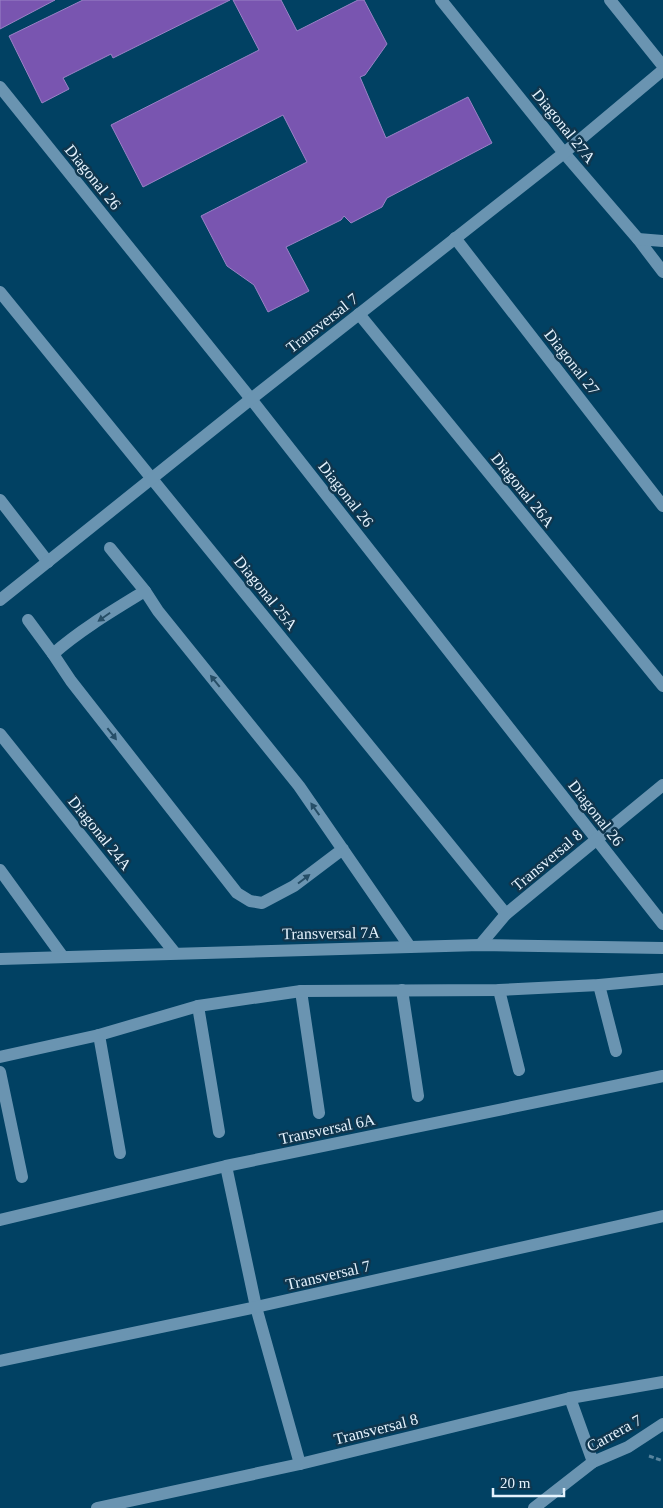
<svg xmlns="http://www.w3.org/2000/svg" width="663" height="1508" viewBox="0 0 663 1508" font-family="Georgia,serif">
<rect width="100%" height="100%" fill="#014163"/>
<!-- building -->
<g fill="#7955b0" stroke="#9a82c6">
<polygon points="0,0 55,0 0,29"/>
<polygon points="83,0 230,0 113,58 111,54 63,78 69,89 42,103 9,36"/>
<polygon points="233,0 281,0 297,31 358,0 364,0 387,44 365,75 360,77 386,138 468,97 492,143 387,198 382,207 351,223 344,216 341,220 286,247 309,291 268,312 254,285 227,266 201,216 307,162 283,115 143,187 111,125 259,50"/>
</g>
<g fill="none" stroke-linecap="round" stroke-linejoin="round">
<!-- path -->
<polyline stroke="#56839d" stroke-width="3" stroke-dasharray="5 2.5" stroke-linecap="butt" points="649,1456 663,1461"/>
<!-- minor -->
<g stroke="#6a94b1" stroke-width="12">
<polyline points="441,0 564,153 638,239 663,272"/>
<polyline points="610,0 663,66"/>
<polyline points="0,87 251,399 663,924"/>
<polyline points="455,238 663,506"/>
<polyline points="638,239 663,241"/>
<polyline points="0,292 506,914"/>
<polyline points="359,314 663,686"/>
<polyline points="0,500 48,562"/>
<polyline points="110,548 145,591"/>
<polyline points="0,600 251,399 564,153 663,70"/>
<polyline points="28,620 53,654"/>
<polyline points="0,734 175,953"/>
<path d="M343,849L294,886L262,903L250,901L237,893L71,681L53,654C80,630 114,610 145,591L158,611L299,786L410,947"/>
<polyline points="0,870 63,957"/>
<polyline points="480,945 506,914 663,785"/>
<polyline points="0,959 480,945 663,948"/>
<polyline points="599,985 616,1051"/>
<polyline points="402,990 418,1096"/>
<polyline points="499,990 519,1070"/>
<polyline points="301,991 319,1113"/>
<polyline points="198,1006 219,1132"/>
<polyline points="99,1035 120,1153"/>
<polyline points="0,1057 99,1035 198,1006 301,991 499,990 599,985 663,979"/>
<polyline points="0,1072 22,1177"/>
<polyline points="226,1166 256,1307 300,1464"/>
<polyline points="0,1220 226,1166 663,1076"/>
<polyline points="0,1361 256,1307 663,1216"/>
<polyline points="570,1398 593,1462"/>
<polyline points="97,1508 300,1464 570,1398 663,1382"/>
<polyline points="534,1508 593,1462 628,1447 663,1424"/>
</g>
</g>
<!-- one-way arrows -->
<defs><path id="oneway-solid" d="M-6-.8H1V-3.2L6.5 0L1 3.2V.8H-6Z" transform="scale(1.25)"/></defs>
<g fill="#264e67">
<use href="#oneway-solid" transform="translate(104 617) rotate(145)"/>
<use href="#oneway-solid" transform="translate(215 681) rotate(-129)"/>
<use href="#oneway-solid" transform="translate(112 734) rotate(52)"/>
<use href="#oneway-solid" transform="translate(315 809) rotate(-125)"/>
<use href="#oneway-solid" transform="translate(304 879) rotate(-37)"/>
</g>
<g text-anchor="middle" dominant-baseline="central" stroke-width="5" stroke-linejoin="round" paint-order="stroke">
<!-- street labels -->
<g font-size="16" fill="#e4f2fd" stroke="#0f364e">
<text transform="translate(564 126) rotate(51)">Diagonal 27A</text>
<text transform="translate(93 177) rotate(51)">Diagonal 26</text>
<text transform="translate(322 323) rotate(-38)">Transversal 7</text>
<text transform="translate(572 362) rotate(52)">Diagonal 27</text>
<text transform="translate(523 490) rotate(51)">Diagonal 26A</text>
<text transform="translate(346 494) rotate(52)">Diagonal 26</text>
<text transform="translate(266 593) rotate(51)">Diagonal 25A</text>
<text transform="translate(596 813) rotate(52)">Diagonal 26</text>
<text transform="translate(100 833) rotate(51)">Diagonal 24A</text>
<text transform="translate(547 860) rotate(-40)">Transversal 8</text>
<text transform="translate(331 933) rotate(-1)">Transversal 7A</text>
<text transform="translate(327 1129) rotate(-12)">Transversal 6A</text>
<text transform="translate(328 1275) rotate(-13)">Transversal 7</text>
<text transform="translate(376 1429) rotate(-14)">Transversal 8</text>
<text transform="translate(614 1433) rotate(-29)">Carrera 7</text>
</g>
</g>
<!-- scale -->
<path d="M493 1488v8h71v-8" fill="none" stroke="#e4f2fd" stroke-width="2.5"/>
<text x="500" y="1488" font-size="15" fill="#e4f2fd" stroke="#0f364e" stroke-width="4" paint-order="stroke">20 m</text>
</svg>
